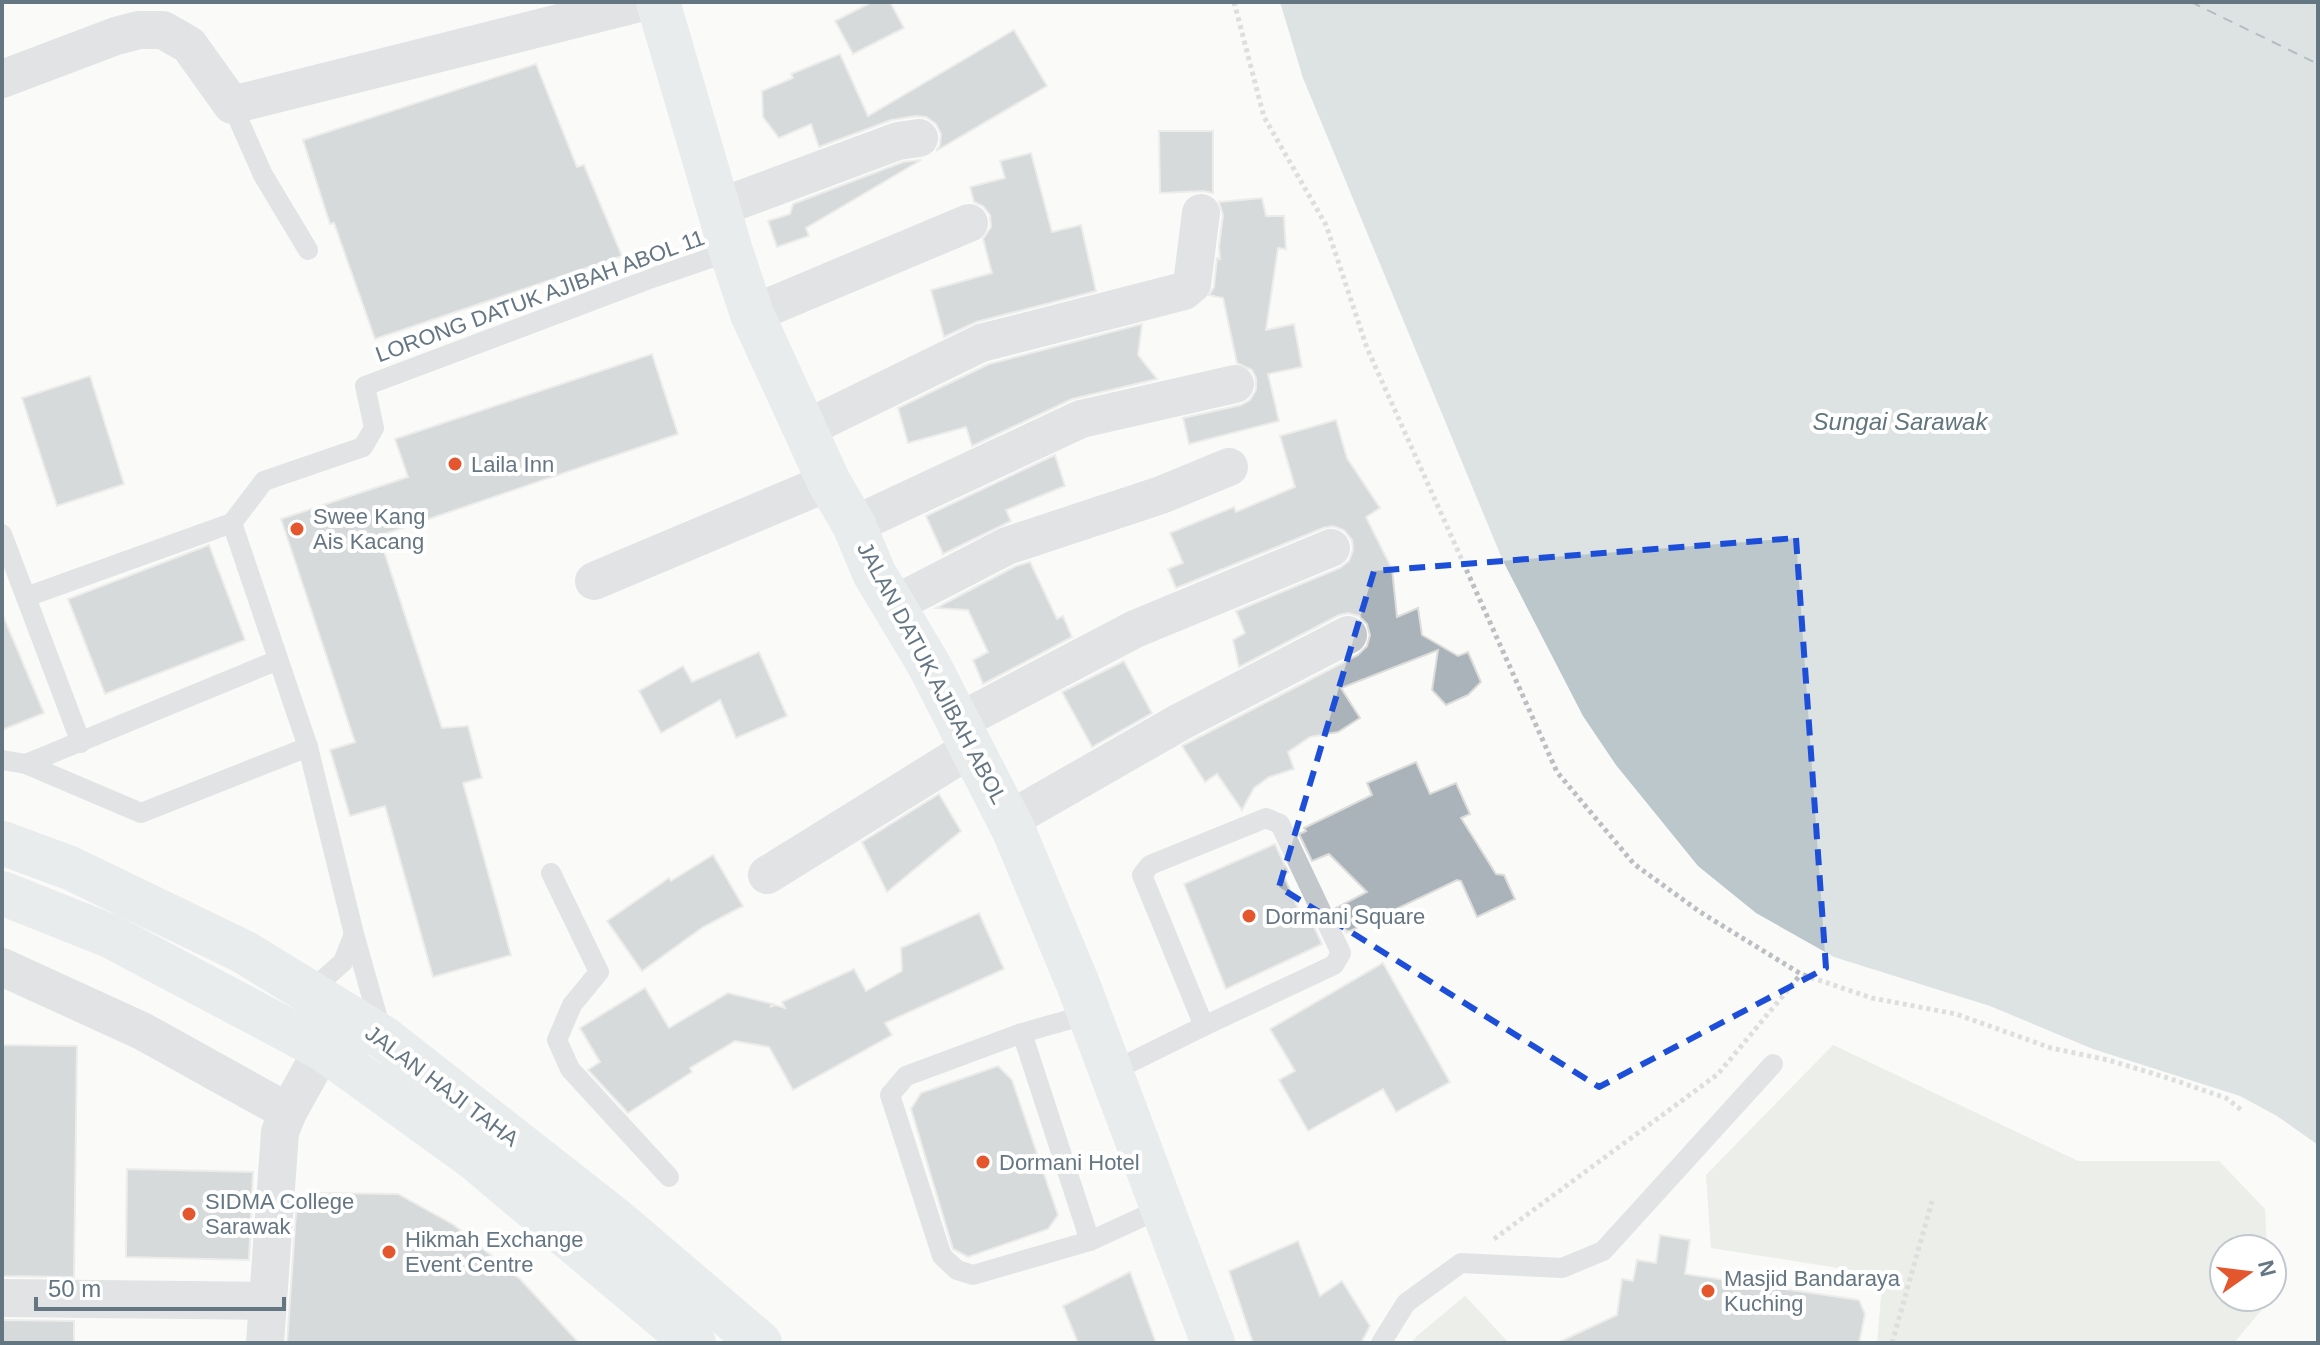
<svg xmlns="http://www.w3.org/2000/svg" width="2320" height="1345" viewBox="0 0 2320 1345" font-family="Arial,sans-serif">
<rect width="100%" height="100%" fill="#fafaf8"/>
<!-- green -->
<g fill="#dadfd7">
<polygon points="1833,1045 2078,1161 2219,1161 2265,1209 2267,1249 2224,1249 2224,1297 2269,1297 2269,1301 2234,1343 1877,1343 1883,1275 1711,1248 1706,1175"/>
<polygon points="1465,1296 1509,1343 1411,1343 1417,1336"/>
</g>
<!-- water -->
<polygon fill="#bbc7cb" points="1280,2 2318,2 2318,1145 2277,1116 2240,1096 2093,1049 1990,1006 1834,957 1756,913 1698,866 1616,765 1583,716 1503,561 1303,78"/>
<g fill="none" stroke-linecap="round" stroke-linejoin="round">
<!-- ferry -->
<polyline stroke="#60757c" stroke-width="2" stroke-dasharray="10 8" stroke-linecap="butt" points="2191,2 2318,64"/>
</g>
<!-- building -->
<g fill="#aab3b9" stroke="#dcdcda" stroke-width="2">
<polygon points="872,2 890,2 904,28 853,54 835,21"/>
<polygon points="1014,30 1047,86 936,151 940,145 941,134 936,124 926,117 916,116 891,120 819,147 811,124 779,138 763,117 762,91 793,78 791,74 840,54 868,116"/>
<polygon points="536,64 577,167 584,165 622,256 375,339 334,223 330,224 303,140"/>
<polygon points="1159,131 1213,131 1213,193 1203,191 1160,193"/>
<polygon points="1031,153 1052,232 1081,225 1096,291 976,322 944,337 931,290 992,273 983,239 991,227 990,215 983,206 974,202 970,187 1005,178 1000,161"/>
<polygon points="921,160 806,228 809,236 777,247 768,221 790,214 793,204 903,162"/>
<polygon points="1262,198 1266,216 1284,216 1286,249 1278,248 1266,330 1294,324 1302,367 1268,374 1279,421 1189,444 1183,418 1241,405 1250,400 1256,390 1256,378 1252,370 1237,363 1223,298 1209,295 1214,287 1217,258 1220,259 1219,247 1223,215 1219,202"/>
<polygon points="1142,324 1138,355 1157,379 1072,399 972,446 966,427 908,443 898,408 989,364"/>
<polygon points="652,354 678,434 379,536 442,728 468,726 482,778 463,783 511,955 433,977 385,806 350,816 330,750 355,742 281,519 408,477 395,439"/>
<polygon points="90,376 124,484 57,506 22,398"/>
<polygon points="1336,420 1347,458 1380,508 1366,517 1392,569 1397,617 1418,608 1422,635 1458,656 1468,652 1481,682 1468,695 1446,705 1432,690 1438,650 1341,688 1360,718 1338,732 1310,737 1288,752 1294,769 1269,777 1254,788 1242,810 1217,774 1205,782 1182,746 1358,655 1367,646 1370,635 1367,624 1359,616 1348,613 1339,615 1239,667 1233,640 1245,633 1236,611 1340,568 1349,561 1353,550 1352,540 1344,530 1333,526 1323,528 1176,588 1168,569 1183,563 1170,533 1234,507 1236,512 1295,487 1280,436"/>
<polygon points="1055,455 1065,486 1006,510 1011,521 943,554 926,516"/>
<polygon points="209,545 245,640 105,694 68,599"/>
<polygon points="1030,562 1057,619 1063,616 1072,637 983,684 973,660 988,652 968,610 936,608 1016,566"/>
<polygon points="2,613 44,713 2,730"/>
<polygon points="759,652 787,716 736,738 720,700 661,733 639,691 683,666 692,682"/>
<polygon points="1124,661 1152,713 1092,747 1062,692"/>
<polygon points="1416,762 1430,794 1456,783 1470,814 1461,818 1496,874 1504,875 1515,899 1477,917 1461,881 1457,880 1346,933 1334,909 1367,892 1329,854 1312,861 1299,834 1306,831 1304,828 1372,795 1367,783"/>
<polygon points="939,794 961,831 887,892 862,842"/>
<polygon points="1275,844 1288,872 1283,875 1305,924 1311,920 1322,944 1226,989 1184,884"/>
<polygon points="713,855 743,906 703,927 642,971 607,921 669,878 671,881"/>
<polygon points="979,913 1004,969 885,1023 892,1035 793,1090 769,1047 735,1041 690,1068 692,1072 628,1113 588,1070 600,1062 580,1028 645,988 669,1028 728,993 773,1004 770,1007 775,1005 785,1008 782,1002 854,969 866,991 902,971 901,948"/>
<polygon points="1383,963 1450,1082 1396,1112 1383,1089 1308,1131 1279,1080 1295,1071 1270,1029"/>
<polygon points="2,1045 77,1046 74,1277 2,1276"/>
<polygon points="998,1066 1012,1080 1058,1215 1048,1229 968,1257 953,1249 911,1109 921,1093"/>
<polygon points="127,1169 253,1172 249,1260 126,1257"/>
<polygon points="316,1193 398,1194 454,1225 520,1279 579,1343 287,1343 296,1213"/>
<polygon points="1660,1235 1690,1240 1685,1274 1859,1300 1865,1314 1859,1343 1557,1343 1617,1315 1622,1279 1633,1281 1637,1260 1656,1263"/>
<polygon points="1298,1241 1320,1296 1342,1281 1370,1326 1361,1343 1253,1343 1229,1271"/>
<polygon points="1130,1272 1156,1343 1078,1343 1063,1306"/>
<polygon points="2,1320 74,1321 74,1343 2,1343"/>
</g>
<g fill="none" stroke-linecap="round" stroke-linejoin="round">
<!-- path -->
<g stroke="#bbbfc2" stroke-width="5" stroke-dasharray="4 4" stroke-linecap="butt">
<polyline points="1234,2 1264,117 1326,225 1367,348 1557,772 1634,864 1700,912 1801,974 1872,998 1956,1014 2051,1048 2108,1060 2168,1078 2226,1098 2244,1112"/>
<polyline points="1494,1239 1718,1074 1801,974"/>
<polyline points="1892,1343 1932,1201"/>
</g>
<!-- lane -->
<g stroke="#c3c8cc" stroke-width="20">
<polyline points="232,105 263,175 308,250"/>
<polyline points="232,523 308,747 354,934 382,1033"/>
<polyline points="2,534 81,743"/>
<polyline points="26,597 232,523 264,481 363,447 374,428 365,386 655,277 731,251"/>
<polyline points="2,760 26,764 141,813 308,747"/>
<polyline points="26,764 278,660"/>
<polygon points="1266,818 1280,824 1341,953 1334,965 1204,1026 1142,875 1150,865"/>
<polyline points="551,873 599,972 572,1005 557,1040 570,1069 669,1177"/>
<polyline points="308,993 343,962 354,934"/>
<polyline points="1022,1033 1090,1241 973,1275 957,1270 942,1256 890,1095 906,1076 1022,1033 1089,1014"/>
<polyline points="1111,1072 1204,1026"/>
<polyline points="1090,1241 1162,1208"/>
<polyline points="1381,1343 1406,1303 1461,1263 1562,1268 1603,1251 1773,1064"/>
</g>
<!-- street -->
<g stroke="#c3c8cc" stroke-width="38">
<polyline points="2,79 116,36 139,30 163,30 189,45 232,105 643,2"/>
<polyline points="718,208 898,141 919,138"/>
<polyline points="752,314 969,223"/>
<polyline points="805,429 981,343 1184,291 1192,284 1201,213"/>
<polyline points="854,525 1081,419 1235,384"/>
<polyline points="594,581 829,482"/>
<polyline points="893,605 1007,546 1161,495 1229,467"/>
<polyline points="960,721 1135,629 1331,548"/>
<polyline points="1009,820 1180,722 1348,635"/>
<polyline points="767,875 973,747"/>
<polyline points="2,967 142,1031 288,1112"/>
<polyline points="2,1298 268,1301"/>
<polyline points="265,1343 280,1132 288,1112 323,1049"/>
</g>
<!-- secondary -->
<g stroke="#d6dbdf" stroke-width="44">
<polyline points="658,2 731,251 752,314 829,482 854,525 874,573 929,665 1014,831 1078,984 1213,1343"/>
<polyline points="2,843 70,868 244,952 384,1038 616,1220 760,1343"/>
<polyline points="2,893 110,936 323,1049 475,1159 694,1343"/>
</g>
</g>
<!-- marked area -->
<path d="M0 0H2320V1345H0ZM1796,538L1826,968L1599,1087L1279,887L1374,571Z" fill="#fafaf8" fill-opacity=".55" fill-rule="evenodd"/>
<path fill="none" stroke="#1d4ed8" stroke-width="6" stroke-dasharray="16 10" stroke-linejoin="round" d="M1796,538L1826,968L1599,1087L1279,887L1374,571Z"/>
<!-- markers -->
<g fill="#e4572e" stroke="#fff" stroke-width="3">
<circle cx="455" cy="464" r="8"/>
<circle cx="297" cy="529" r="8"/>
<circle cx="1249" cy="916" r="8"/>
<circle cx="983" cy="1162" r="8"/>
<circle cx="189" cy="1214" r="8"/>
<circle cx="389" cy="1252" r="8"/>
<circle cx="1708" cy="1291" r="8"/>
</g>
<g text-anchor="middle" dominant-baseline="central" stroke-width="8" stroke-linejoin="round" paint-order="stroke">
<!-- street labels -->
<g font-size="22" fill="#657683" stroke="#fff">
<text transform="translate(540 296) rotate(-20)">LORONG DATUK AJIBAH ABOL 11</text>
<text transform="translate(932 673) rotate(62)">JALAN DATUK AJIBAH ABOL</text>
<text transform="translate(442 1086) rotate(37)">JALAN HAJI TAHA</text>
</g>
<!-- poi labels -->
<g font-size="22" fill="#657683" stroke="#fff" text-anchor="start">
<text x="471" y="464">Laila Inn</text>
<text x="313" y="516">Swee Kang<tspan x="313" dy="25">Ais Kacang</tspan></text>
<text x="1265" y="916">Dormani Square</text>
<text x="999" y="1162">Dormani Hotel</text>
<text x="205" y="1201">SIDMA College<tspan x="205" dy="25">Sarawak</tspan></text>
<text x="405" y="1239">Hikmah Exchange<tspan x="405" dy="25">Event Centre</tspan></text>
<text x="1724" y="1278">Masjid Bandaraya<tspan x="1724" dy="25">Kuching</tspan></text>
</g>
<!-- water labels -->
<g font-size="24" font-style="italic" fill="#60757c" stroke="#fff">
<text x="1900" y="421">Sungai Sarawak</text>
</g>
</g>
<!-- border -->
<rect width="2320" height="1345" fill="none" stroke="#657683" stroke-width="8"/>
<!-- north arrow -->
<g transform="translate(2248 1273) rotate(76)"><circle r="38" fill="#ffffff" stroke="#c1c8cd" stroke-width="2"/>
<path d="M0-6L14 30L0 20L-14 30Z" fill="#e4572e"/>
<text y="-12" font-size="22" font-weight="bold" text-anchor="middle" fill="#657683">N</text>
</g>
<!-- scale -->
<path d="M36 1297v12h248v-12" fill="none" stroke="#657683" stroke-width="4"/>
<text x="48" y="1297" font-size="24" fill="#657683" stroke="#ffffff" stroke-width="6" paint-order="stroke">50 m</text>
</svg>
